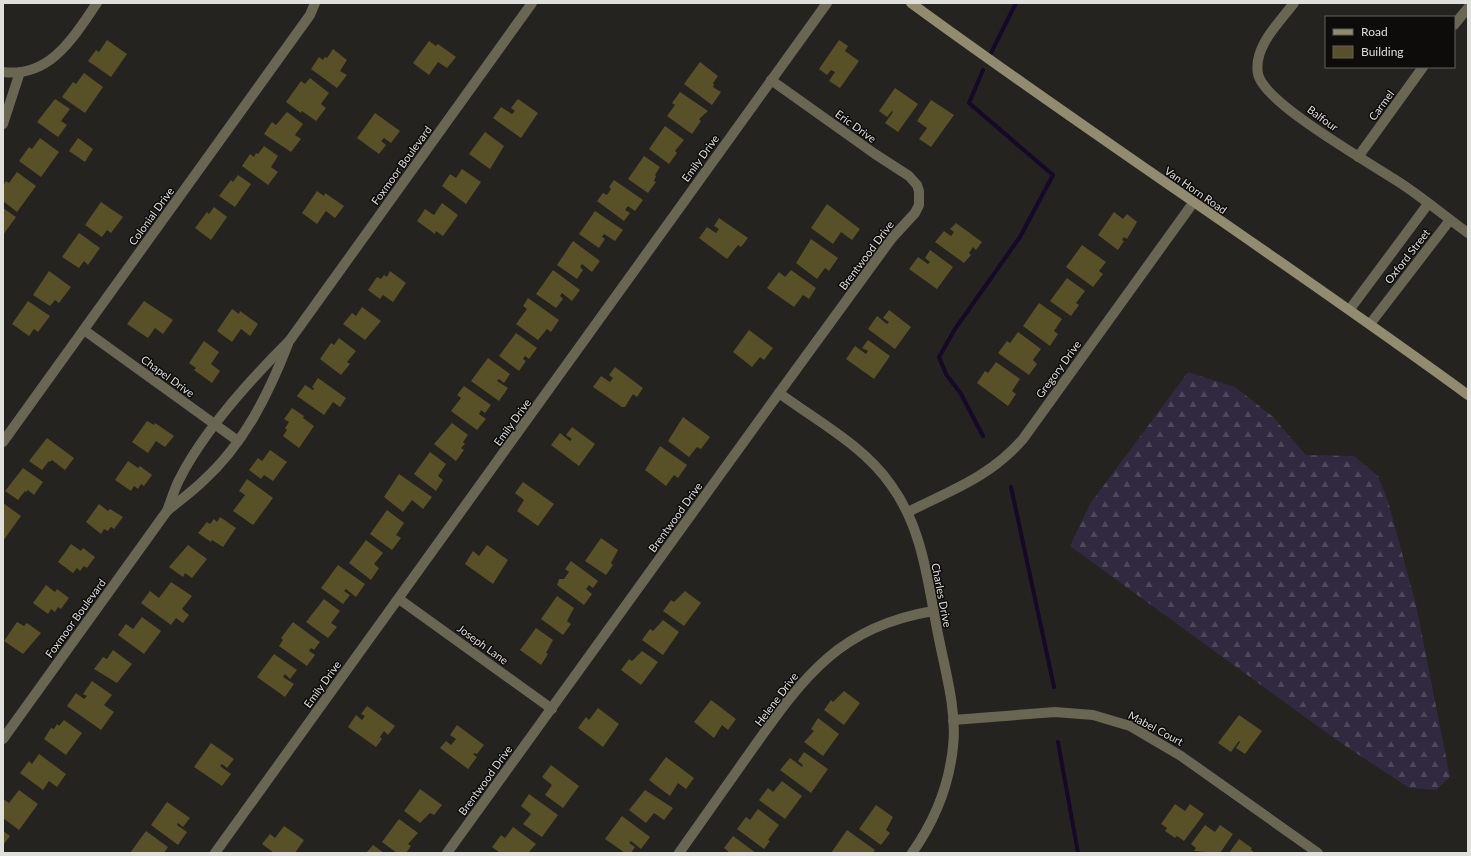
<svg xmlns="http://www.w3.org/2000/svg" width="1471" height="856" viewBox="0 0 1471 856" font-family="Lato,sans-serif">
<defs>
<pattern id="forest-firs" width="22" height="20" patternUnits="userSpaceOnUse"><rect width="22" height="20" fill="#31293f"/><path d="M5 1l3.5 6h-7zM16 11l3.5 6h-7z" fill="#4e485a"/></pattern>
</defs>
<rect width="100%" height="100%" fill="#24231f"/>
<!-- forest -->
<polygon fill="url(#forest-firs)" points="1188,372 1235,387 1272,416 1306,455 1354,456 1378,476 1388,501 1416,605 1450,777 1436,790 1409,788 1338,741 1070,546 1090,504"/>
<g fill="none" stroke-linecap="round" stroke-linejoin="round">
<!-- stream -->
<g stroke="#160827" stroke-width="4">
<polyline points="988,59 1016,3"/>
<polyline points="983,436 961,394 946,374 939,357 955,329 1020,237 1053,175 969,103 983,70"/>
<polyline points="1011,487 1054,687"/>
<polyline points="1058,742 1078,853"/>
</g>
</g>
<!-- building -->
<g fill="#585026">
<polygon points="107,40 127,54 111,77 88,61 96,50 99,52"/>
<polygon points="839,40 848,46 845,51 859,61 840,88 829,81 835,72 831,70 827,75 819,69"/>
<polygon points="429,41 436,46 438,44 456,57 447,68 438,62 429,75 413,63"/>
<polygon points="333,49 347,60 340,71 347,75 337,88 311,69 319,57 323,60 325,57 327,58"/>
<polygon points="700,62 718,76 713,83 714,85 713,87 721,92 712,105 684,84"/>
<polygon points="84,73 103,87 85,113 62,97 73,82 76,84"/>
<polygon points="310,78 329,93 321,104 326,108 316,121 302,111 301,113 286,102 301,81 305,84"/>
<polygon points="895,88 918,104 898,132 885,123 893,112 892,111 887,117 879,111"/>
<polygon points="680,92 708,111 699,119 701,121 692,134 667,116 675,105 672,103"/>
<polygon points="55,99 70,109 61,121 67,125 58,137 37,122"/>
<polygon points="518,99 538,113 521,138 493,118 501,107 512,114 515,111 511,108"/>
<polygon points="931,100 954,115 931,147 919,139 927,128 917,121"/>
<polygon points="287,112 303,124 295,135 301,139 291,152 264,134 272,122 276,125"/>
<polygon points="375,113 400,131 391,143 384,138 381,141 386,145 379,154 357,138"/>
<polygon points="665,126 684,140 675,151 677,153 669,164 649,149"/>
<polygon points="485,132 504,146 490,169 469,154"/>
<polygon points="40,138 59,152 41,177 19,161 29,147 32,149"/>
<polygon points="78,138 93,149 85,162 69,151"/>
<polygon points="264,146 278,156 271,167 278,172 268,185 242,166 250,154 254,157 256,153 258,154"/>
<polygon points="644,156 660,167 655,175 656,176 654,181 656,182 648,193 628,179"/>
<polygon points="462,169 481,182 466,204 442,186 450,174 456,178"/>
<polygon points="17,172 36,186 17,212 3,201 3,185 6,181 9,183"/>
<polygon points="238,175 251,184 235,207 219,196 231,180 233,182"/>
<polygon points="614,180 643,200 635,211 628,206 625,210 630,213 624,221 597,201 603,193 607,195 611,189 609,187"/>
<polygon points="317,191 324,196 325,193 344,206 335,218 326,211 317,224 302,213"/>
<polygon points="101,202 123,217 111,233 107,230 102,237 85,225"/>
<polygon points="442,203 458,215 443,236 436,231 435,234 417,221 425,209 434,215"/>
<polygon points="827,204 860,229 852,240 841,232 833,244 811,228"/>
<polygon points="214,207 227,217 211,240 195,228 207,212 209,214"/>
<polygon points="3,208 16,217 3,235"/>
<polygon points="595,211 623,230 615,241 604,234 602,237 605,239 599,248 579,234"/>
<polygon points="1114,212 1123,219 1127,214 1137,222 1127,239 1124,237 1122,240 1124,241 1118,250 1098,235"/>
<polygon points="719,218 748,238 741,247 738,245 727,259 699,238 707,227 716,233 719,229 714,226"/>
<polygon points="956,223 982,242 976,250 973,247 969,253 971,255 964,263 935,242 944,231 951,236 954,232 950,229"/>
<polygon points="79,233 100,248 88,265 84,261 79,268 62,257"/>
<polygon points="811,239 838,258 829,271 825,268 817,279 796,263"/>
<polygon points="573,241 600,261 592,272 582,264 580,267 583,270 577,279 557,265"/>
<polygon points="1082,245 1106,262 1099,271 1103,274 1093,287 1066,267"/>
<polygon points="930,250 953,267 937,289 909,269 918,257 928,264 930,262 925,258"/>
<polygon points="553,270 580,290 572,301 562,293 560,296 563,299 556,308 536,294"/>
<polygon points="791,270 816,288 809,299 803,295 794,307 767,288 779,272 785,277"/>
<polygon points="49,271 71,287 59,303 55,300 50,306 33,295"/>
<polygon points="390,271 406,283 393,302 383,295 380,299 368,290 377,277 381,279 384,275 387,277"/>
<polygon points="1067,278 1085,291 1076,303 1079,305 1071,316 1050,301"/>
<polygon points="528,298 559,320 551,332 547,329 538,340 516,324 527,309 523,306"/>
<polygon points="28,301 50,316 38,332 34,329 29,336 12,324"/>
<polygon points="144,301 173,320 163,334 155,328 148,338 127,324"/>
<polygon points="1039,303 1062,319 1054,331 1058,334 1050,346 1023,326"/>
<polygon points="362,307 381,321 365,340 343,324 352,313 356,316"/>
<polygon points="232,309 239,314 240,311 258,324 250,336 241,329 232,342 217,331"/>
<polygon points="889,310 911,327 895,349 868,329 877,316 887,324 889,322 883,318"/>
<polygon points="749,330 773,348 764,360 760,357 752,367 733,352"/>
<polygon points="1018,332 1041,349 1033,360 1037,364 1029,375 998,353 1007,341 1010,343"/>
<polygon points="516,333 537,348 529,359 525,356 523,359 526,361 519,371 499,356"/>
<polygon points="339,338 356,351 347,362 350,364 341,375 320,359 331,343 334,345"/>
<polygon points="868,340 890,356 874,379 846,359 855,346 866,354 868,351 862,348"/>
<polygon points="204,341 219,352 211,364 220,371 212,383 194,370 196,368 189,363"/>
<polygon points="488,358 510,374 504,383 499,379 497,381 508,388 499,401 471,381"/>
<polygon points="996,362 1020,379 1012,391 1016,394 1008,406 977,383 985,371 988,373"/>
<polygon points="615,367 643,388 637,397 633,394 625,407 622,407 593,387 601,376 610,382 613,378 609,375"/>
<polygon points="318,378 346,398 340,407 333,402 324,415 297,396 305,385 313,390 314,388 312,387"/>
<polygon points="464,386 491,405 485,413 481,410 479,414 486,419 477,430 451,411 461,398 457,395"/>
<polygon points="292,408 304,416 303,418 314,426 299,448 283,436 287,430 285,428 289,422 284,419"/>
<polygon points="683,417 710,437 701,449 697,447 689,457 668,441"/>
<polygon points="147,421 154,425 155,423 174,436 165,447 156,441 148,453 132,442"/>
<polygon points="452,423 468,435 463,442 465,444 461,448 464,450 456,461 434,444"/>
<polygon points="572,427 595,444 579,466 551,445 560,433 570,441 572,439 566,435"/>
<polygon points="47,438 74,458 65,470 52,460 50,462 49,461 42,470 29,461"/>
<polygon points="660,446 687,465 678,478 674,475 666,486 645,470"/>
<polygon points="270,450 287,462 273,481 264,475 261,479 249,470 258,458 262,461"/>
<polygon points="430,452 446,464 438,476 443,480 436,491 414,474"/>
<polygon points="128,461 138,468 140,466 152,475 144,486 141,484 138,489 134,486 131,491 115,480"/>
<polygon points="23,468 43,482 34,495 28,490 26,492 25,491 18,500 5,491"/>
<polygon points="399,474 432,497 423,509 412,500 403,512 384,497"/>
<polygon points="247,479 273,498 253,525 233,511 245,495 239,491"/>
<polygon points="523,482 554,504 538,526 517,511 524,500 515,493"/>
<polygon points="3,503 21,516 3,541"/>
<polygon points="99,504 108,511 110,509 123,517 114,529 111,527 108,531 104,529 101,534 86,522"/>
<polygon points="387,510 404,523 396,535 401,538 392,550 370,534"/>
<polygon points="220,517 236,528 223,547 212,540 211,542 198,533 207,522 210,524 214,519 217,522"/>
<polygon points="601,538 618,550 611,563 613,565 606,575 585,561"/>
<polygon points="366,540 383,553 374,564 379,568 371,580 349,563"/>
<polygon points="71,544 81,551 83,548 95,557 87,568 84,566 80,571 77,568 73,573 58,562"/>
<polygon points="188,545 207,559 192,578 185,573 183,577 169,567"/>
<polygon points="487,545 508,560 493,584 465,564 473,551 479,556"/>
<polygon points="571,561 598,581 593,588 589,585 586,589 592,594 584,605 557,585 559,579 564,579 569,572 565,569"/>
<polygon points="338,565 365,584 356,597 346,589 344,591 350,595 343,604 321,588"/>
<polygon points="171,582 192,596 182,609 189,615 183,623 176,618 171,625 141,603 150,591 159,598"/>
<polygon points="46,585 55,592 57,589 69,598 61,609 58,607 55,612 51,609 48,614 33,603"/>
<polygon points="685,591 701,603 684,626 663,611 671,600 674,602"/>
<polygon points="557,596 574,608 567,621 571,624 563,635 541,619"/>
<polygon points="324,599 340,611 331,623 337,627 328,638 306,622"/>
<polygon points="142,617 161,631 144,654 118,635 126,624 133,629"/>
<polygon points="663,620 679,632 663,655 642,640 650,629 653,631"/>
<polygon points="17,622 24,626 27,623 41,633 23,654 4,641"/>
<polygon points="293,622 320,642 314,650 311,648 309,651 315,655 307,666 279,646 283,640 281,638"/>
<polygon points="536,628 553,640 546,653 548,654 541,665 520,650"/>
<polygon points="113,650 132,664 117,683 94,669 103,657 107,659"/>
<polygon points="642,651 658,662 641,685 621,670 629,659 632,661"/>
<polygon points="274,654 297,670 290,679 285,674 283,677 294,684 285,697 257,677"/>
<polygon points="92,681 112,695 104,705 114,712 101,730 67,706 76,693 84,699 87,696 83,694"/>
<polygon points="844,691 860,703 844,725 824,710 831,700 833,702"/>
<polygon points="711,700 736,719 728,730 722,725 714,738 694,722"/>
<polygon points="367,706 395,726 388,735 384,731 380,737 382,739 376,747 348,727 356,715 362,720 365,716 361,714"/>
<polygon points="598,708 619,724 603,747 578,728 586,717 589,720"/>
<polygon points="1239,715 1262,731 1245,754 1236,748 1240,742 1239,741 1231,752 1218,743"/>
<polygon points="818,718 839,734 823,756 804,742 814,731 811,729"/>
<polygon points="64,720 82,733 66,755 44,739 51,728 54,729 57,724 59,726"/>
<polygon points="457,725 484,745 477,754 475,753 473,754 477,757 468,769 440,748 446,741 451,745 456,739 450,735"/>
<polygon points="211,743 234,759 227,768 222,764 220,766 231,774 222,786 194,767"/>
<polygon points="804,752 828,769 811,793 780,770 790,758 802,767 803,765 798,761"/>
<polygon points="39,754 66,774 57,787 49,781 43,790 20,773 29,761 32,764"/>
<polygon points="666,757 694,778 686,789 678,783 670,796 649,780"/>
<polygon points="551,765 579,786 563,808 545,795 552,785 542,777"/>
<polygon points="782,781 802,796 785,819 759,800 768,788 773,792"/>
<polygon points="420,789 442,805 434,815 430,813 420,823 404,811"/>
<polygon points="19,790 38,804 19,830 3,818 3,799 9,803"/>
<polygon points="645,790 673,808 664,820 654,813 646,823 629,810"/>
<polygon points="529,794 558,815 542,837 523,824 531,814 521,806"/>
<polygon points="167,802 190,818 183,827 178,823 177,825 187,832 178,845 151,825"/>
<polygon points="1175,804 1185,811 1190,804 1204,814 1184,841 1177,836 1175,838 1165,831 1167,828 1161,824"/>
<polygon points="876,805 893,817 886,830 890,833 881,845 859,829"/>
<polygon points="758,809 779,825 768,840 770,841 764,849 737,829 746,817 750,820"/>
<polygon points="622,816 650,837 641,849 631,841 629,843 635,847 631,853 625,853 605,839"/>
<polygon points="399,819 418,833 408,844 411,846 406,853 397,853 382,842"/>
<polygon points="1205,825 1215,832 1220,825 1233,834 1220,853 1194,851 1196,848 1191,844"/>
<polygon points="284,826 304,840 295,853 274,853 262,844 270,834 275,838"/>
<polygon points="513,827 536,844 529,852 500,853 492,847 501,835 505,838"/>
<polygon points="847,830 875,850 873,853 831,853"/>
<polygon points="3,831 10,836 3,845"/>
<polygon points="146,831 168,847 164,853 130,853"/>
<polygon points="733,836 756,853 730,853 724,848"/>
<polygon points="1239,839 1252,848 1251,850 1255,853 1229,853"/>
<polygon points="373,845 384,853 366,853"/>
</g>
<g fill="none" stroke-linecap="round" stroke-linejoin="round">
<!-- minor -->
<g stroke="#696654" stroke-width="10">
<path d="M1294,3C1279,23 1253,47 1258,74C1264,103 1367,161 1394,179C1420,195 1443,215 1468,233"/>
<polyline points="1454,25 1468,8"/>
<path d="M3,72C51,78 74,36 97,3"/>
<polyline points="3,124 20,72"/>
<polyline points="1358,157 1423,67"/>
<polyline points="1350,309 1428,204"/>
<polyline points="1370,324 1450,220"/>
<polyline points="84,330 238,441"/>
<path d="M779,393C817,421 863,445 891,485C924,530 928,586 939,639C946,674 957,712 953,747C949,785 934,822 912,853"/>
<polyline points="3,442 310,15 315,3"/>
<path d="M167,511C179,501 193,491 204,480C244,444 269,393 288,344"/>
<path d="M908,512C952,490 990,477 1023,439L1193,203"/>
<polyline points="399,599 552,709"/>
<polyline points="953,720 1055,712 1093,715 1130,726 1181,756 1318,853"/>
<path d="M3,739L167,511C171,501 174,490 179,480C204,430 251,379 290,340L532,3"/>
<polyline points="215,853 827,3"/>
<polyline points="447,853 779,393 892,238 915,213 919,205 919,191 917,185 909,176 875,154 771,80"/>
<path d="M679,853C703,819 727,785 751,751C803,678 838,627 933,611"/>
</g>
<!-- secondary -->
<path stroke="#918c6f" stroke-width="10" d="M911,3C1094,137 1285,261 1468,395"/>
</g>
<g text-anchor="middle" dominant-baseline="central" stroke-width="3" stroke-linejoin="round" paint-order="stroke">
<!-- street labels -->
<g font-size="11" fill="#dfdfdc" stroke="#0d0c0b">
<text transform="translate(1381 105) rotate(-54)">Carmel</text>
<text transform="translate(1323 118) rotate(36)">Balfour</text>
<text transform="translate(856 126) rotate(36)">Eric Drive</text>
<text transform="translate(700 158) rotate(-54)">Emily Drive</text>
<text transform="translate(401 165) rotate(-54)">Foxmoor Boulevard</text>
<text transform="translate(1196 190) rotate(35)">Van Horn Road</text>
<text transform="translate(151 216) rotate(-54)">Colonial Drive</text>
<text transform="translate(866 255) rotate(-53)">Brentwood Drive</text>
<text transform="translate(1407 256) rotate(-52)">Oxford Street</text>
<text transform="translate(1058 369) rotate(-54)">Gregory Drive</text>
<text transform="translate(168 376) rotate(36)">Chapel Drive</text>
<text transform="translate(512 422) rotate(-54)">Emily Drive</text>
<text transform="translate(675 517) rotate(-54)">Brentwood Drive</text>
<text transform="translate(942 595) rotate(79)">Charles Drive</text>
<text transform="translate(75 618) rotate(-54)">Foxmoor Boulevard</text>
<text transform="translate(483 644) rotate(36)">Joseph Lane</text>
<text transform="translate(322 684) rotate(-54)">Emily Drive</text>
<text transform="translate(776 699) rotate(-53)">Helene Drive</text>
<text transform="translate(1156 728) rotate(28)">Mabel Court</text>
<text transform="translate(485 780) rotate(-54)">Brentwood Drive</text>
</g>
</g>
<!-- border -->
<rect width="1471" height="856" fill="none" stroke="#dfdfdc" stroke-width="8"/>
<!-- legend -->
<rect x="1325" y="16" width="130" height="52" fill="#0d0c0b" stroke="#61605f"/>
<rect x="1333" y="29" width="20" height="6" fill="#918c6f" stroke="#61605f"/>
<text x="1361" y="36" font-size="12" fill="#dfdfdc">Road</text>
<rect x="1333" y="46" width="20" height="12" fill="#585026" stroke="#61605f"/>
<text x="1361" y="56" font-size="12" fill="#dfdfdc">Building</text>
</svg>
